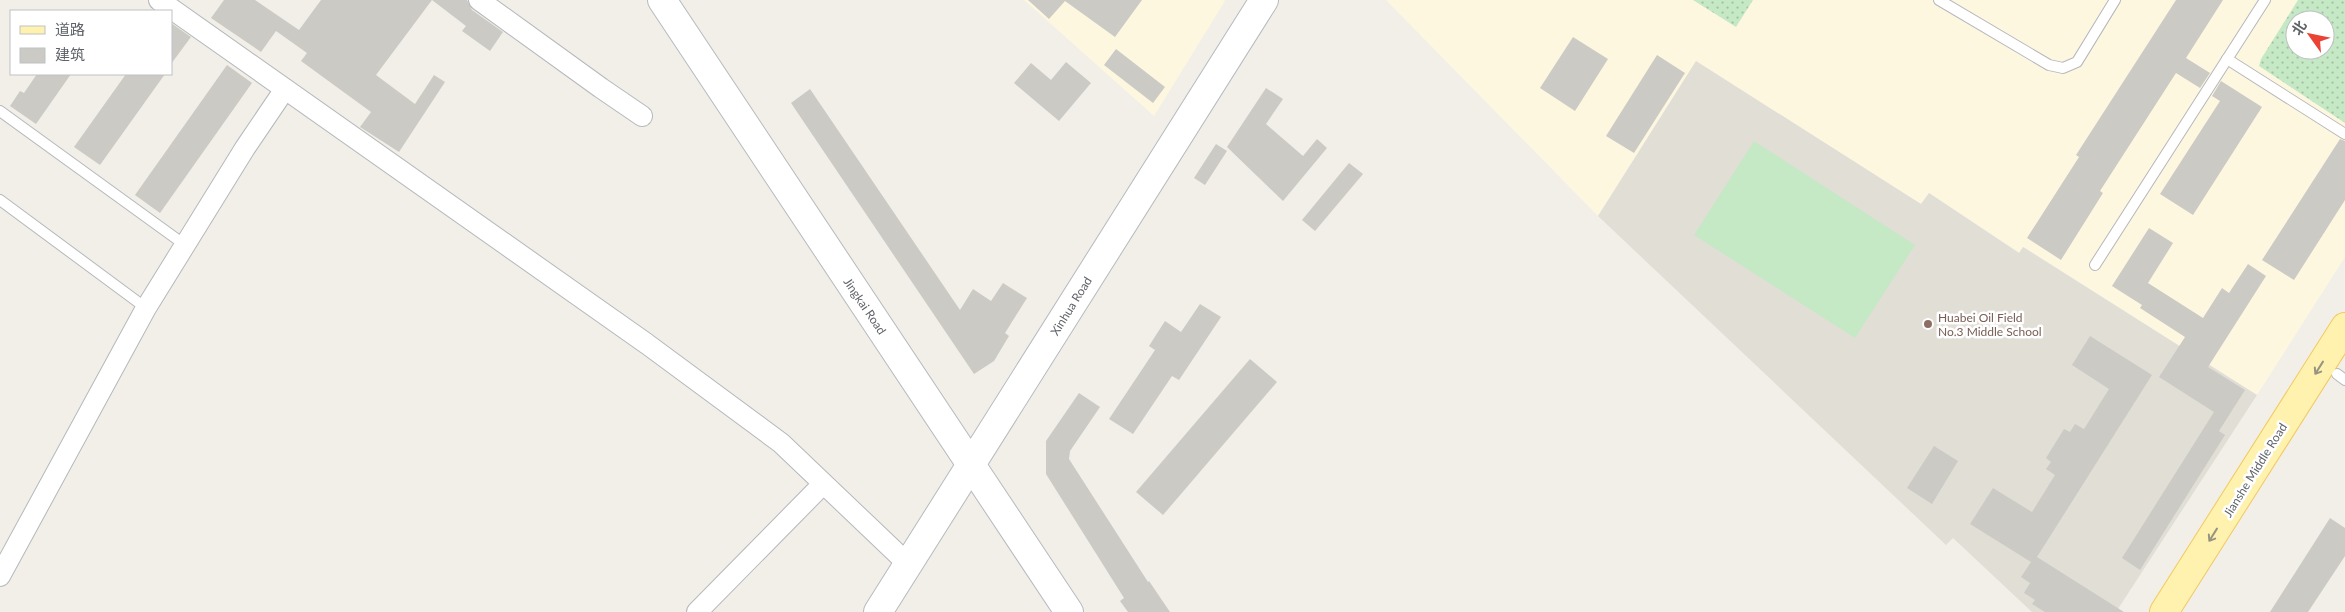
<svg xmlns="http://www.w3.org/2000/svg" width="2345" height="612" viewBox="0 0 2345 612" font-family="Lato,'Noto Sans SC',sans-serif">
<defs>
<pattern id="grass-dots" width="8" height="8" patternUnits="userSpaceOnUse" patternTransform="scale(1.25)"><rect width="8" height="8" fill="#c5e8c5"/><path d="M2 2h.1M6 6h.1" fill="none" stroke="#a3c0a4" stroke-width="1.8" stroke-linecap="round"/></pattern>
</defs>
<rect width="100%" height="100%" fill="#f1efe8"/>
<!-- commercial -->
<g fill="#fef7e0" fill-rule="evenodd">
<polygon points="1024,0 1224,0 1225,1 1154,116"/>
<path d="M1386,0H2345V257L2257,395L2024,247L2020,253L1929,193L1921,204L1696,61L1598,216ZM2295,20H2325V50H2295Z"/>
</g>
<!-- education -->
<polygon fill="#e1ded6" points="1696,61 1921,204 1929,193 2019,253 2023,247 2257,395 2116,612 2032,612 1953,538 1946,545 1598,216"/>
<!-- grass -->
<g fill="url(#grass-dots)" fill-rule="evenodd">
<polygon points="1693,0 1753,0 1736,27"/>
<path d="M2298,0H2345V123L2259,66L2261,59ZM2295,20H2325V50H2295Z"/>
</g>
<!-- pitch -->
<polygon fill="#c5e8c5" points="1754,141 1915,245 1855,338 1694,235"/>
<!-- building -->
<g fill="#cccac5">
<polygon points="224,0 255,0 299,30 321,0 467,0 472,10 503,32 490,51 462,31 466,26 432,0 376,75 415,104 434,75 445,82 399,152 360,127 371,112 301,61 307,53 276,31 261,52 211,18"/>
<polygon points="1028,0 1142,0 1115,37 1065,1 1049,19"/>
<polygon points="2176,0 2223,0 2186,58 2210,73 2200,88 2176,73 2100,191 2103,193 2061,260 2027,238 2079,157 2076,155"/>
<polygon points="171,23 191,37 171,64"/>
<polygon points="1573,37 1608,59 1575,111 1540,88"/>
<polygon points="1116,49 1165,87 1153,103 1104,65"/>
<polygon points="1657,55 1685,73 1634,153 1606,136"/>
<polygon points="1066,62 1091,83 1059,121 1014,83 1031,63 1051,80"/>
<polygon points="227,65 252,83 160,213 135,195"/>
<polygon points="37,74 71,74 36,124 10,106 20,91 24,93"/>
<polygon points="126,74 165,74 100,165 74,147"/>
<polygon points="2221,81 2262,107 2193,215 2160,194 2220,101 2212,96"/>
<polygon points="1266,88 1283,99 1266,124 1303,156 1317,139 1327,148 1283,201 1227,147"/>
<polygon points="810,89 960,310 973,289 991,301 1003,283 1027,298 1005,333 1009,336 994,361 974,374 791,103"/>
<polygon points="2340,139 2345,141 2345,200 2294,280 2262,260"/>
<polygon points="1216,144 1227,151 1205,185 1194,178"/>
<polygon points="1349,163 1363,174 1315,231 1302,220"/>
<polygon points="2149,228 2173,243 2148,283 2203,318 2222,288 2229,293 2248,264 2266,276 2208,367 2245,390 2219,431 2225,435 2140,570 2122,558 2214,412 2159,377 2185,337 2140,308 2142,305 2112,286"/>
<polygon points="1200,304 1221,317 1179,380 1172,376 1133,434 1109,419 1155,350 1149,346 1165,321 1181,332"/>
<polygon points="2090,336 2152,375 2037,557 2124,612 2045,612 2032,604 2035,600 2024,593 2030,583 2021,577 2031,562 1970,524 1993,488 2032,512 2055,475 2046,469 2051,462 2046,458 2064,429 2070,432 2075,424 2084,429 2109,389 2072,365"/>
<polygon points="1250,359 1277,382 1163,515 1136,492"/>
<polygon points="1079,393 1100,407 1070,451 1069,459 1148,582 1149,581 1170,612 1128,612 1120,601 1124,598 1046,474 1046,441"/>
<polygon points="1934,446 1958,461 1932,504 1907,488"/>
<polygon points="2330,518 2345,528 2345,556 2308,612 2270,612"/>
</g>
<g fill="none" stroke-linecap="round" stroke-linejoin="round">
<!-- lane casing -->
<g stroke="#b5b8bc" stroke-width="12">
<g id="lane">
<polyline points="1939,0 2049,65 2063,68 2077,62 2115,0"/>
<polyline points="2227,59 2345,134"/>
<polyline points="0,111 185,245"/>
<polyline points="0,200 146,308"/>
<polyline points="2095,265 2265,0"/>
<polyline points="2337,374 2345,380"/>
</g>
</g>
<!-- street casing -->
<g stroke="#b5b8bc" stroke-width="22">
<g id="street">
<polyline points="159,0 647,344 781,443 908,564"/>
<polyline points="479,0 601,88 642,116"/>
<polyline points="0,576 146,308 245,148 285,89"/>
<polyline points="697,612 823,484"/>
</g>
</g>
<!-- secondary casing -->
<g stroke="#b6babf" stroke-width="30">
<g id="secondary">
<polyline points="662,0 1069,612"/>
<polyline points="878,612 1264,0"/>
</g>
</g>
<!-- primary casing -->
<g stroke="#f2c960" stroke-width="30">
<polyline id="primary" points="2164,612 2345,327"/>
</g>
<!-- lane -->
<use href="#lane" stroke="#fff" stroke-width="10"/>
<!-- street -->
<use href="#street" stroke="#fff" stroke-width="20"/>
<!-- secondary -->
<use href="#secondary" stroke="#fff" stroke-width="28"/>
<!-- primary -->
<use href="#primary" stroke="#fff2af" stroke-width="28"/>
</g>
<!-- one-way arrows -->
<defs><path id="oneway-shaft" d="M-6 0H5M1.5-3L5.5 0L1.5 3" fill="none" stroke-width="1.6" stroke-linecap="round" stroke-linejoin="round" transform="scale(1.25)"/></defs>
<g stroke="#979581">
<use href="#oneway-shaft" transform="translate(2319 368) rotate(122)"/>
<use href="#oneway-shaft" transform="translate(2213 535) rotate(122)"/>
</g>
<!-- markers -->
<circle fill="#8d6e63" stroke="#fff" stroke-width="2" cx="1928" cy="324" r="5"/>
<g text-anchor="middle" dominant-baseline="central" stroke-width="5" stroke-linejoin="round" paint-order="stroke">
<!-- street labels -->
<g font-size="12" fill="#5f6368" stroke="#fff">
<text transform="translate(865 306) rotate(56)">Jingkai Road</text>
<text transform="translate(1071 306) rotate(-58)">Xinhua Road</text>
<text transform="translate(2255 470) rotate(-58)">Jianshe Middle Road</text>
</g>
<!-- education labels -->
<g font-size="12" fill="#785e54" stroke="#fff" text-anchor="start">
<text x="1938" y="317">Huabei Oil Field<tspan x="1938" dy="14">No.3 Middle School</tspan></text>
</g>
</g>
<!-- legend -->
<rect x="10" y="10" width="162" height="65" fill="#ffffff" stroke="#bfc1c3"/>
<rect x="20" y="26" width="25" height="8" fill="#fff2af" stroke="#bfc1c3"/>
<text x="55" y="35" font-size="15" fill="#5f6368">道路</text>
<rect x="20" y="48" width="25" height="15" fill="#cccac5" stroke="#bfc1c3"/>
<text x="55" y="60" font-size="15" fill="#5f6368">建筑</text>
<!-- north arrow -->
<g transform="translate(2310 35) rotate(303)"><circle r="24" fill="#ffffff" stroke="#bfc1c3"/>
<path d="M0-4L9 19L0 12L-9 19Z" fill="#ea4335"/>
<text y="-8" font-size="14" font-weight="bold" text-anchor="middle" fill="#5f6368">北</text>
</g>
</svg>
